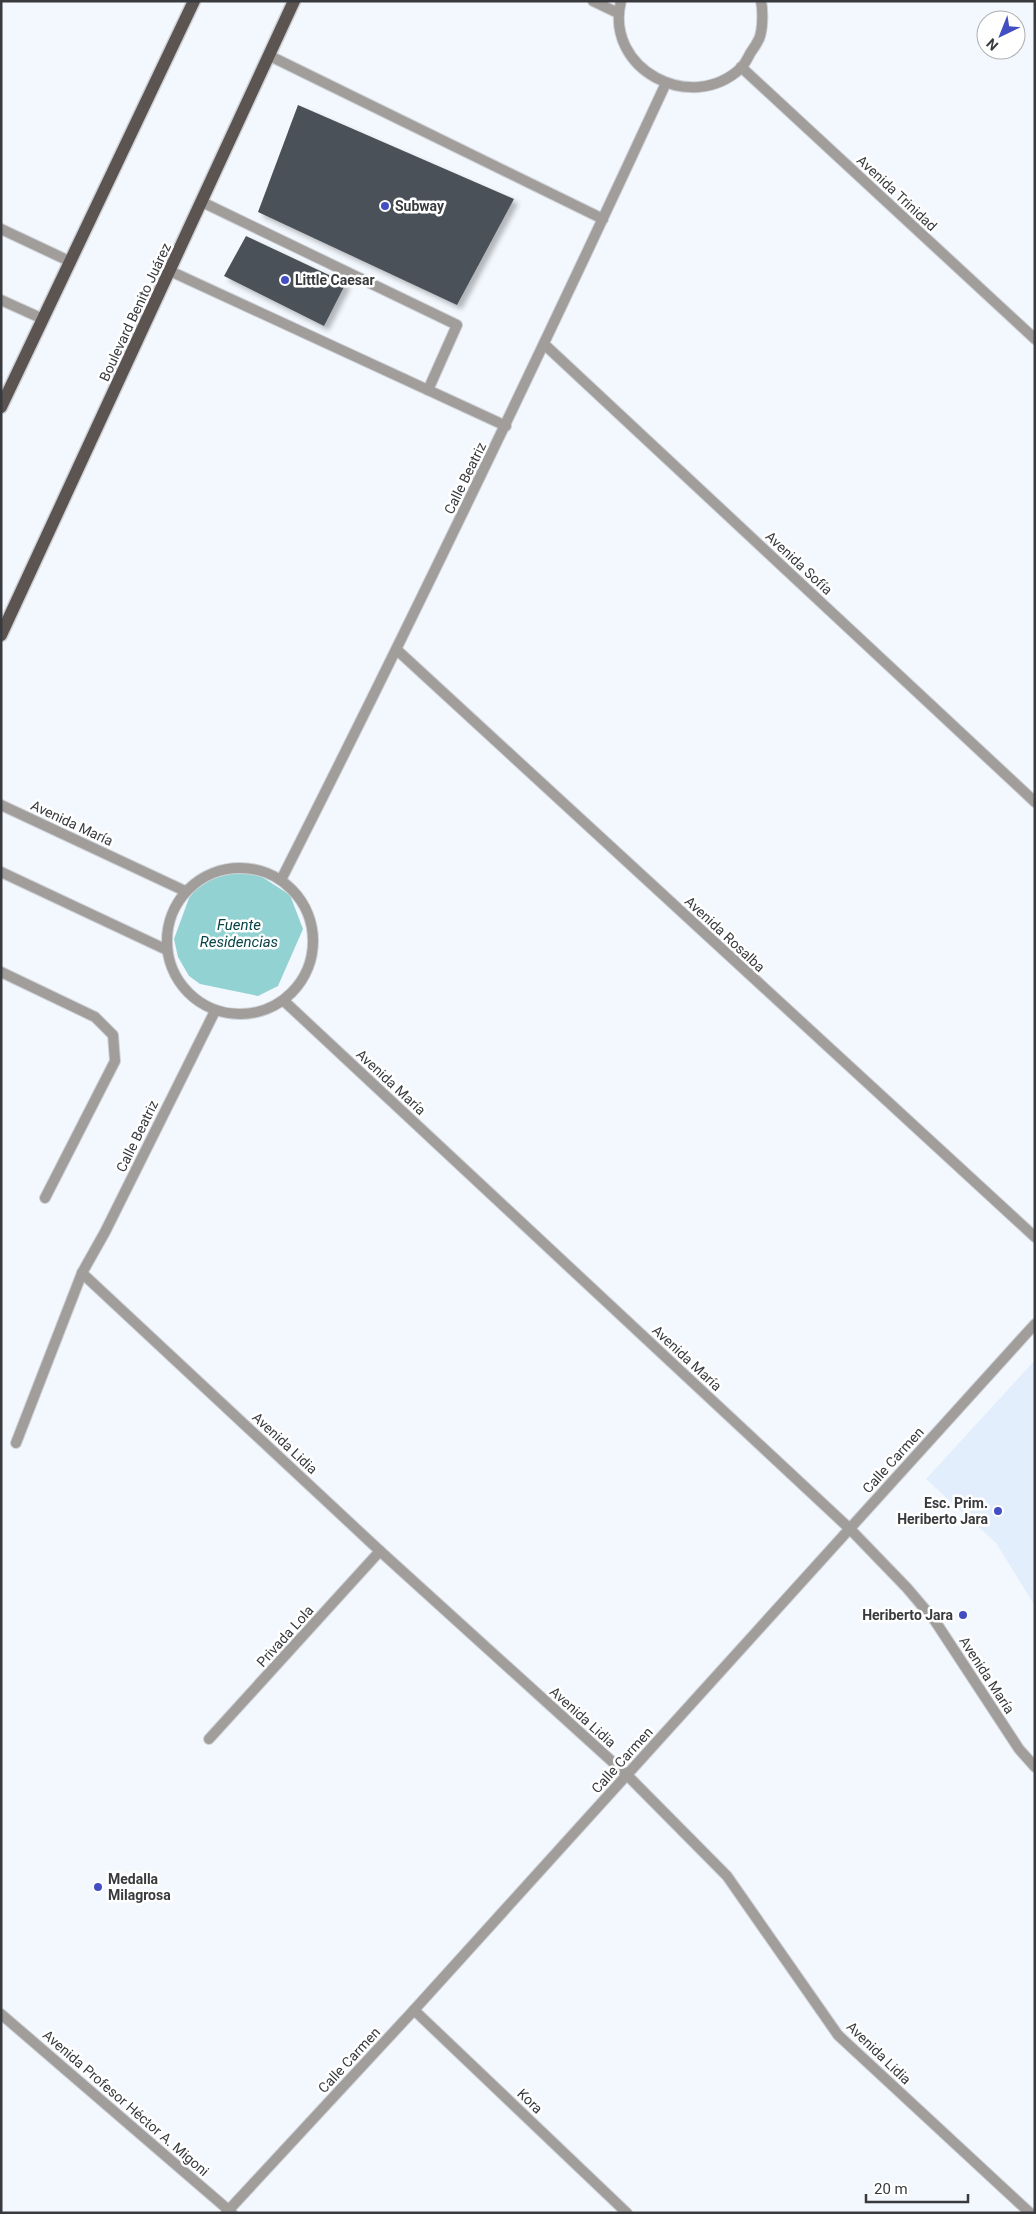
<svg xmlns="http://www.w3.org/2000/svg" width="1036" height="2214" viewBox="0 0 1036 2214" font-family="Roboto,sans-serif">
<defs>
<filter id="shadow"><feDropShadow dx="4.5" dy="4.5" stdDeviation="2.5" flood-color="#0004"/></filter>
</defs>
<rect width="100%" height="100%" fill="#f3f8fe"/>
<!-- built -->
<polygon fill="#e3eefd" points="1035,1360 1035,1606 996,1543 926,1479"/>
<!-- water -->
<polygon fill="#93d2d3" points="225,870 253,871 290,895 303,929 278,986 258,996 200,984 189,976 178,957 174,939 189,898 204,879"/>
<!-- building -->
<g fill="#4c5158" filter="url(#shadow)">
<polygon points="298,105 514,199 457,305 258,212"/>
<polygon points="246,236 346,283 324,326 224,276"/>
</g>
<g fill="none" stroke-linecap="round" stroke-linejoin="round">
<!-- service casing -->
<g stroke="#ced2d7" stroke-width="12">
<g id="service">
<polyline points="270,56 603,219"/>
<polyline points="202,202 457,325 428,390"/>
<polyline points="170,271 506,426"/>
<polyline points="1,972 95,1017 113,1035 115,1061 45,1198"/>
<polyline points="16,1443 82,1273"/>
</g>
</g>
<!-- minor casing -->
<g stroke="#ced2d7" stroke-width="12">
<g id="minor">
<polyline points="593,1 618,13"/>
<path d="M621,1C604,69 691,115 741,68C745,64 748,57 751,52C754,48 757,43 759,39C763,30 763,10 761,1"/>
<polyline points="741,67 1035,339"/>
<polyline points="1,229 69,261"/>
<polyline points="1,300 43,319"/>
<polyline points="544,344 1035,802"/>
<polyline points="397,650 1035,1237"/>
<polyline points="1,805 185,891"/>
<circle cx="240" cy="941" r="73"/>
<polyline points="1,872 167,950"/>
<path d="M281,880C414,617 542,351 666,83"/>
<polyline points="284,1001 850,1529 907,1588 935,1621 1019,1749 1035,1767"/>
<polyline points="215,1011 105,1232 82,1273 380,1551 627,1775 727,1876 838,2035 1030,2213"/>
<polyline points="209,1739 380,1551"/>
<polyline points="414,2010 627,2213"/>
<polyline points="1,2014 232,2213"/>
<polyline points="226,2213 414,2010 1035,1324"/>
</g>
</g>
<!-- primary casing -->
<g stroke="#ced2d7" stroke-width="15">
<g id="primary">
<polyline points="1,407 194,1"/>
<polyline points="1,635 294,1"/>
</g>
</g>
<!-- service -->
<use href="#service" stroke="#a19d9b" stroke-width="10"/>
<!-- minor -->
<use href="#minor" stroke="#a19d9b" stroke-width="10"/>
<!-- primary -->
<use href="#primary" stroke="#5b5451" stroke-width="12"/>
</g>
<!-- markers -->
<g fill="#424ec2" stroke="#fff" stroke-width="2">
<circle cx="385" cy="206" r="5"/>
<circle cx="285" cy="280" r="5"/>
<circle cx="998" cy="1511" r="5"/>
<circle cx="963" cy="1615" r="5"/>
<circle cx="98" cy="1887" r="5"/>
</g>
<g text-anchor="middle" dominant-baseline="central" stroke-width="5" stroke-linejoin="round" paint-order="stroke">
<!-- street labels -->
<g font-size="14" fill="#383a3d" stroke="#fff">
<text transform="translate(897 193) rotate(43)">Avenida Trinidad</text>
<text transform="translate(135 312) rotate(-65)">Boulevard Benito Juárez</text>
<text transform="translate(465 478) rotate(-64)">Calle Beatriz</text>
<text transform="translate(799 563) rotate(43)">Avenida Sofía</text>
<text transform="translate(72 823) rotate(25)">Avenida María</text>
<text transform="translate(725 934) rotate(43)">Avenida Rosalba</text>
<text transform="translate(391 1082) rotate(43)">Avenida María</text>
<text transform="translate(137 1136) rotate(-64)">Calle Beatriz</text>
<text transform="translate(687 1358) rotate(43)">Avenida María</text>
<text transform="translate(285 1443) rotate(43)">Avenida Lidia</text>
<text transform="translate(893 1460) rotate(-48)">Calle Carmen</text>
<text transform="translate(285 1636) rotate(-48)">Privada Lola</text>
<text transform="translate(987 1675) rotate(57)">Avenida María</text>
<text transform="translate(583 1717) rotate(42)">Avenida Lidia</text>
<text transform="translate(622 1760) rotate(-48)">Calle Carmen</text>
<text transform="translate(879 2053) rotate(44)">Avenida Lidia</text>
<text transform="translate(349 2060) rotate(-47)">Calle Carmen</text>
<text transform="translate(530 2101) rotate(44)">Kora</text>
<text transform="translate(126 2103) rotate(41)">Avenida Profesor Héctor A. Migoni</text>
</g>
<!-- poi labels -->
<g font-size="14" font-weight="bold" fill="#383a3d" stroke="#fff" text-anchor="start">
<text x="395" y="206">Subway</text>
<text x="295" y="280">Little Caesar</text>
<text x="988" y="1503" text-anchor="end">Esc. Prim.<tspan x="988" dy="16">Heriberto Jara</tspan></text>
<text x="953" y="1615" text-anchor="end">Heriberto Jara</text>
<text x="108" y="1879">Medalla<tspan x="108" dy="16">Milagrosa</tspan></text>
</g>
<!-- water labels -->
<g font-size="15" font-style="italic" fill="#084445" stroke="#fff">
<text x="239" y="925">Fuente<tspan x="239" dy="17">Residencias</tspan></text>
</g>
</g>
<!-- border -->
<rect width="1036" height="2214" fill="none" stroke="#383a3d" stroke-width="5"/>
<!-- north arrow -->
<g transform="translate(1001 35) rotate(223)"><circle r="24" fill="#ffffff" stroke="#afb0b1"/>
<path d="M0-4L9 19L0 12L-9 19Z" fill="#424ec2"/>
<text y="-8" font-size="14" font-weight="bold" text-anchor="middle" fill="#383a3d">N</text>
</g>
<!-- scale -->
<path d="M866 2194v8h102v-8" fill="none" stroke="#383a3d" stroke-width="2.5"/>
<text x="874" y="2194" font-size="15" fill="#383a3d" stroke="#ffffff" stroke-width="4" paint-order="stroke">20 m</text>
</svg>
